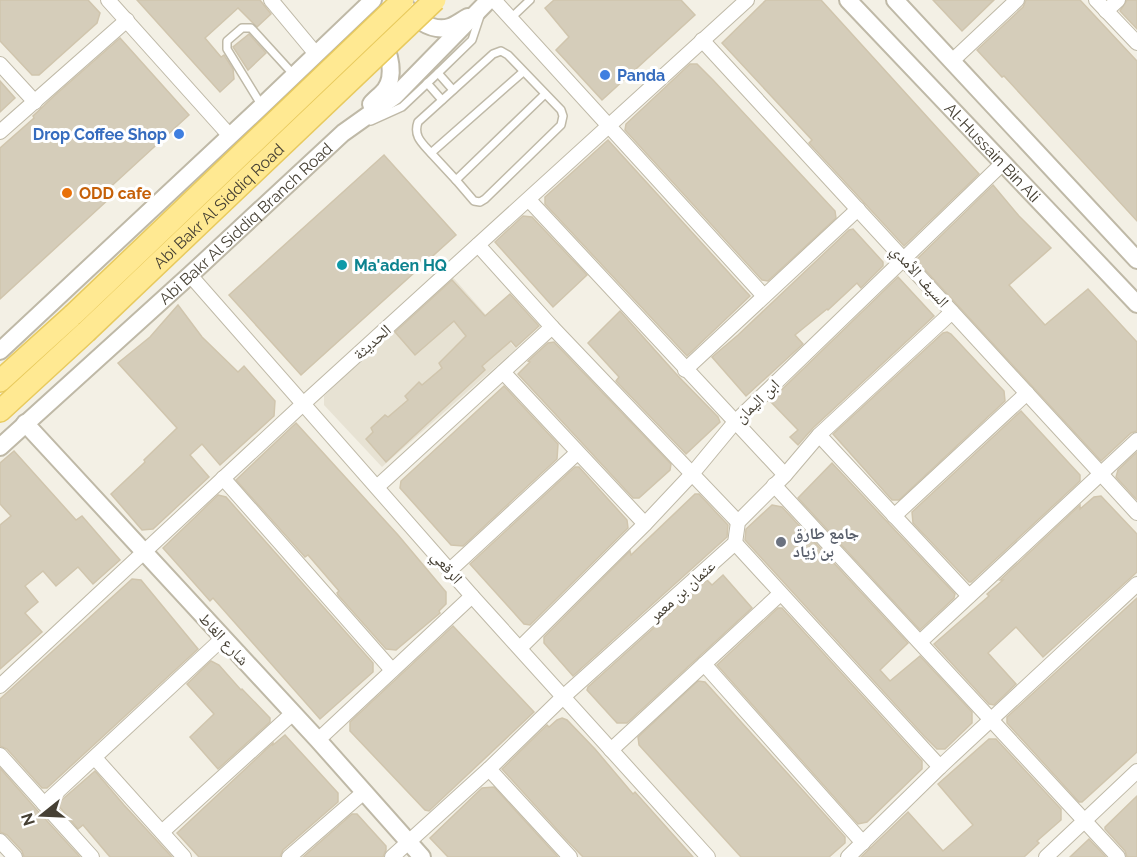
<svg xmlns="http://www.w3.org/2000/svg" width="1137" height="857" viewBox="0 0 1137 857" font-family="Raleway,'Noto Naskh Arabic',sans-serif">
<rect width="100%" height="100%" fill="#f3f0e5"/>
<!-- residential -->
<polygon fill="#e7e2d3" points="450,274 516,349 382,467 324,405 324,396"/>
<!-- building -->
<g fill="#d5cdba" stroke="#d0c5ad" stroke-width="1.5">
<polygon points="0,0 88,0 100,13 97,23 39,75 32,75 0,41"/>
<polygon points="137,0 260,0 271,14 257,27 238,8 205,38 221,57 224,55 233,69 234,79 220,92"/>
<polygon points="554,0 681,0 695,15 602,100 556,50 569,37 545,8"/>
<polygon points="766,0 821,0 979,174 904,246 809,143 812,140 722,43"/>
<polygon points="933,0 994,0 962,31"/>
<polygon points="1026,0 1080,0 1137,61 1137,221 1004,76 1002,77 977,50 1023,7"/>
<polygon points="1127,0 1137,0 1137,29 1120,11"/>
<polygon points="249,34 266,53 248,70 233,47"/>
<polygon points="120,38 189,115 105,192 110,198 0,299 0,148 34,118 33,116 54,96"/>
<polygon points="690,64 697,64 713,80 835,211 836,218 768,281 762,280 625,130 626,124"/>
<polygon points="0,81 15,98 0,112"/>
<polygon points="608,140 750,296 687,356 545,204 545,197"/>
<polygon points="384,155 456,235 301,375 229,295"/>
<polygon points="993,185 1019,216 1051,248 1009,285 1045,325 1088,289 1137,342 1137,431 1131,433 1101,461 916,260"/>
<polygon points="523,216 532,217 587,275 553,307 495,242"/>
<polygon points="853,229 883,262 883,266 861,288 857,283 828,310 827,309 795,335 803,344 746,396 712,357 738,335 849,230"/>
<polygon points="898,277 934,316 813,428 798,445 790,437 798,430 770,401"/>
<polygon points="452,280 485,316 510,294 539,326 516,347 511,341 482,366 485,370 386,462 366,439 373,432 371,428 385,415 388,417 408,400 405,396 419,382 422,385 442,368 439,363 466,336 454,321 415,355 395,332"/>
<polygon points="178,305 202,337 238,372 244,366 275,401 274,416 220,465 202,444 190,455 209,477 153,529 142,530 111,494 145,462 144,460 177,428 118,363 150,337"/>
<polygon points="620,311 678,376 718,417 720,422 686,454 616,381 619,377 588,343"/>
<polygon points="947,332 951,334 1004,391 1005,401 899,500 892,500 833,434 943,333"/>
<polygon points="554,342 671,464 670,470 639,498 633,498 518,374 530,362 528,361 548,343"/>
<polygon points="504,386 558,444 557,459 463,546 451,545 400,488 401,481"/>
<polygon points="1021,411 1080,475 1080,481 971,582 969,582 913,523 912,512"/>
<polygon points="296,423 398,535 446,592 446,604 439,611 440,613 396,650 386,649 338,595 337,593 339,591 308,555 305,557 236,480"/>
<polygon points="14,451 76,520 82,516 120,560 93,584 78,567 56,586 43,571 25,586 38,602 25,613 42,632 0,669 0,525 11,516 0,504 0,463"/>
<polygon points="1137,452 1137,500 1116,477 1118,470"/>
<polygon points="832,463 955,594 954,598 920,630 798,498"/>
<polygon points="575,467 579,467 627,520 628,528 530,625 524,624 470,564"/>
<polygon points="695,494 699,494 728,525 727,537 573,676 544,643 544,637 630,551 631,555"/>
<polygon points="218,495 226,497 373,663 373,672 320,719 213,598 210,601 163,548"/>
<polygon points="1101,496 1137,534 1137,572 1043,657 1016,627 988,653 1016,684 994,705 989,704 934,644 989,596 987,594 1003,580 1000,580 1080,505 1080,509 1094,497"/>
<polygon points="772,505 782,507 908,643 880,670 890,681 920,656 972,712 972,723 945,749 937,749 924,736 745,540 746,529"/>
<polygon points="723,575 752,608 627,723 617,723 587,690 588,687 707,580 712,585"/>
<polygon points="132,579 141,580 198,649 47,788 42,788 7,749 0,746 0,699"/>
<polygon points="1137,598 1137,752 1082,802 1079,802 1007,723 1007,717"/>
<polygon points="778,608 782,608 922,761 922,769 867,822 858,824 717,665"/>
<polygon points="453,626 534,712 429,811 425,810 350,731 350,722"/>
<polygon points="211,661 219,665 241,690 242,689 270,718 270,722 218,769 190,737 214,714 187,684"/>
<polygon points="698,681 705,682 845,837 845,843 829,857 741,857 639,745 638,737"/>
<polygon points="562,718 567,720 595,749 633,794 635,792 693,857 583,857 561,834 502,769 547,725 549,727 557,720"/>
<polygon points="285,735 338,793 338,802 283,850 280,857 199,857 177,833 273,743 273,745"/>
<polygon points="989,739 996,739 1061,809 1061,820 1037,841 1039,843 1024,857 861,857 908,812 943,851 973,825 938,784"/>
<polygon points="0,768 37,810 80,857 24,857 22,851 7,835 0,832"/>
<polygon points="95,771 124,805 172,857 110,857 83,825 78,829 57,804"/>
<polygon points="494,787 558,857 448,857 430,838 482,788"/>
<polygon points="1137,796 1137,857 1127,857 1125,851 1105,829 1105,827"/>
<polygon points="352,814 357,814 386,846 386,850 383,857 303,857"/>
<polygon points="1089,839 1106,857 1070,857"/>
</g>
<g fill="none" stroke-linecap="round" stroke-linejoin="round">
<!-- service casing -->
<g stroke="#bfb9a7" stroke-width="10">
<g id="service">
<polyline points="510,19 530,0"/>
<polyline points="523,72 431,153 456,180 545,94"/>
<polyline points="438,73 453,90"/>
<polyline points="427,83 442,100"/>
<polyline points="262,106 227,49 227,41 242,28 251,28 294,75"/>
<polyline points="371,121 402,107 438,73 472,40 480,16"/>
<path d="M431,153C422,143 413,136 418,122L493,54L501,51L508,55L561,110L563,116L561,125L485,199L480,202L474,201L456,180"/>
</g>
</g>
<!-- minor casing -->
<g stroke="#bfb9a7" stroke-width="16">
<g id="minor">
<polyline points="108,0 230,136"/>
<polyline points="271,0 316,54"/>
<polyline points="494,0 764,296"/>
<polyline points="1096,0 1137,43"/>
<polyline points="1106,11 1118,0"/>
<polyline points="702,40 1137,513"/>
<polyline points="952,61 1017,0"/>
<polyline points="0,64 35,102"/>
<polyline points="0,132 127,20"/>
<polyline points="529,200 785,475"/>
<polyline points="478,245 552,327 738,522"/>
<polyline points="190,275 472,596 708,857"/>
<polyline points="685,370 858,209"/>
<polyline points="503,372 645,524"/>
<polyline points="819,435 969,596"/>
<polyline points="223,478 392,670"/>
<polyline points="774,485 1118,857"/>
<polyline points="377,487 552,327"/>
<polyline points="894,516 1027,393"/>
<polyline points="735,543 940,767"/>
<polyline points="450,570 577,453"/>
<polyline points="920,642 1137,440"/>
<polyline points="520,648 645,524 692,474 735,422 1003,163"/>
<polyline points="704,664 863,843"/>
<polyline points="0,686 303,404 747,0"/>
<polyline points="318,740 472,596"/>
<polyline points="611,750 780,594"/>
<polyline points="0,755 92,857"/>
<polyline points="95,758 184,857"/>
<polyline points="489,769 570,857"/>
<polyline points="44,804 223,638"/>
<polyline points="162,832 293,713"/>
<polyline points="0,841 15,857"/>
<polyline points="289,857 364,792"/>
<polyline points="392,857 489,769 563,697 735,543 738,522 785,475 819,435 952,312"/>
<polyline points="848,857 940,767 1137,584"/>
<polyline points="1046,857 1137,771"/>
</g>
</g>
<!-- tertiary casing -->
<g stroke="#bfb9a7" stroke-width="20">
<g id="tertiary">
<path d="M402,0C410,17 431,33 450,27C456,25 462,20 468,17"/>
<path id="s1" d="M848,0L1137,304"/>
<polyline points="895,0 1137,260"/>
<path d="M371,104C375,99 381,95 385,90C395,77 391,52 380,40"/>
<polyline points="0,351 262,106 373,0"/>
<polyline points="25,423 318,740 422,857"/>
<path id="s2" d="M0,447L190,275L343,133L395,96L489,0"/>
</g>
</g>
<!-- primary casing -->
<g stroke="#e8ca5e" stroke-width="24">
<g id="primary">
<polyline points="0,381 73,315"/>
<polyline points="0,411 86,332"/>
</g>
</g>
<!-- service -->
<use href="#service" stroke="#fff" stroke-width="7"/>
<!-- minor -->
<use href="#minor" stroke="#fff" stroke-width="14"/>
<!-- tertiary -->
<use href="#tertiary" stroke="#fff" stroke-width="16"/>
<!-- primary -->
<use href="#primary" stroke="#ffe992" stroke-width="21"/>
<!-- primary-bridge casing -->
<g stroke="#e8ca5e" stroke-width="24" stroke-linecap="butt">
<g id="primary-bridge">
<polyline points="73,315 403,0"/>
<path id="s3" d="M86,332L435,0"/>
</g>
</g>
<!-- primary-bridge -->
<use href="#primary-bridge" stroke="#ffe992" stroke-width="21"/>
</g>
<!-- markers -->
<g fill="#3f7fe0" stroke="#fff" stroke-width="2">
<circle cx="605" cy="75" r="6"/>
<circle cx="179" cy="134" r="6"/>
</g>
<circle fill="#e8710a" stroke="#fff" stroke-width="2" cx="67" cy="193" r="6"/>
<circle fill="#0f9aa8" stroke="#fff" stroke-width="2" cx="342" cy="265" r="6"/>
<circle fill="#6b7280" stroke="#fff" stroke-width="2" cx="781" cy="542" r="6"/>
<g text-anchor="middle" dominant-baseline="central" stroke-width="6" stroke-linejoin="round" paint-order="stroke">
<!-- shop labels -->
<g font-size="16" font-weight="bold" fill="#366cbe" stroke="#fff" text-anchor="start">
<text x="617" y="75">Panda</text>
<text x="167" y="134" text-anchor="end">Drop Coffee Shop</text>
</g>
<!-- street labels -->
<g font-size="16" fill="#464034" stroke="#fff">
<text stroke="none"><textPath href="#s1" startOffset="210">Al-Hussain Bin Ali</textPath></text>
<text stroke="none"><textPath href="#s3" startOffset="183">Abi Bakr Al Siddiq Road</textPath></text>
<text stroke="none"><textPath href="#s2" startOffset="332">Abi Bakr Al Siddiq Branch Road</textPath></text>
<text transform="translate(920 276) rotate(48)">السيف الأمدي</text>
<text transform="translate(372 342) rotate(-42)">الحديثة</text>
<text transform="translate(757 401) rotate(-44)">ابن اليمان</text>
<text transform="translate(447 567) rotate(49)">الرقعي</text>
<text transform="translate(682 591) rotate(-42)">عثمان بن معمر</text>
<text transform="translate(224 639) rotate(47)">شارع الغاط</text>
</g>
<!-- food labels -->
<g font-size="16" font-weight="bold" fill="#c56008" stroke="#fff" text-anchor="start">
<text x="79" y="193">ODD cafe</text>
</g>
<!-- culture labels -->
<g font-size="16" font-weight="bold" fill="#0d838f" stroke="#fff" text-anchor="start">
<text x="354" y="265">Ma'aden HQ</text>
</g>
<!-- worship labels -->
<g font-size="16" font-weight="bold" fill="#5b616d" stroke="#fff" text-anchor="start">
<text x="793" y="533">جامع طارق<tspan x="793" dy="18">بن زياد</tspan></text>
</g>
</g>
<!-- north arrow -->
<g transform="translate(42 815) rotate(252)" stroke="#ffffff" stroke-width="4.5" paint-order="stroke">
<path d="M0-4.5L10 22L0 15L-10 22Z" fill="#464034"/>
<text y="-9" font-size="16" font-weight="bold" text-anchor="middle" fill="#464034">N</text>
</g>
</svg>
